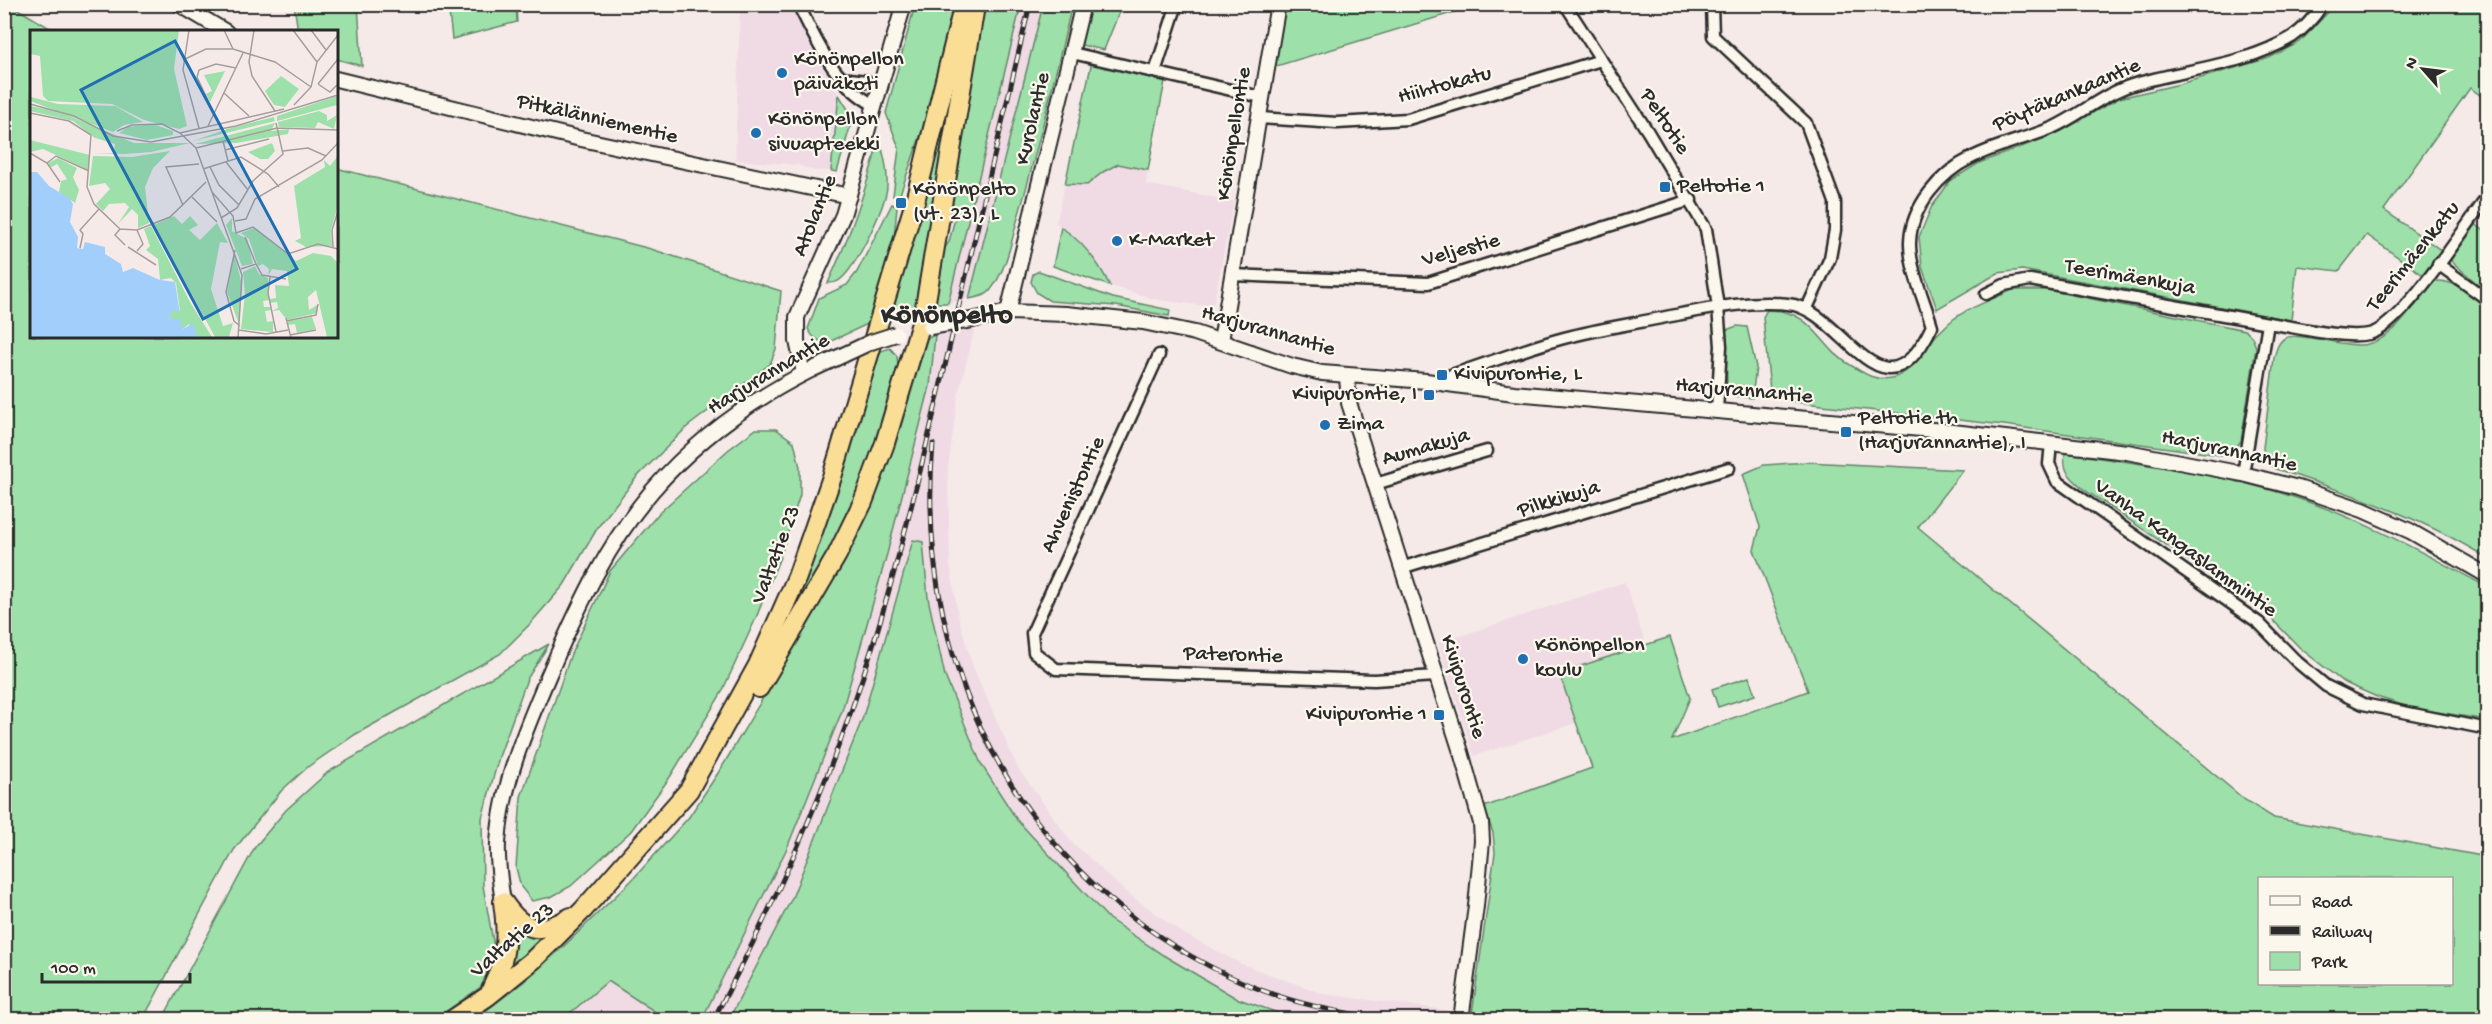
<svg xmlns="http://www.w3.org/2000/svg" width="2492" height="1024" viewBox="0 0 2492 1024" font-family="'Gochi Hand',sans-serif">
<rect width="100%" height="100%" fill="#f6eae9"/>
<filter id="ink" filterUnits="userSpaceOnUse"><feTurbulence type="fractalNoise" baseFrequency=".0167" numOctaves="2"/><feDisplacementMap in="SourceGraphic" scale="12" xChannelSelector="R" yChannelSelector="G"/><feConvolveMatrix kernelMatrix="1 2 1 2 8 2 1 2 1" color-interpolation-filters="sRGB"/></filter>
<g filter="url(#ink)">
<!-- built -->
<g fill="#f0dbe5">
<polygon points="771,4 791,6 813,51 839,95 831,171 815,171 797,165 735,160 740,5"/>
<polygon points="1021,5 1043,5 969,299 948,303"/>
<polygon points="1118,164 1148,170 1146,184 1234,201 1214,303 1206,306 1158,300 1110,286 1098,265 1068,232 1056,223 1065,184 1087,185 1103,172"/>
<polygon points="975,328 958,396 948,469 950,563 958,615 973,667 1018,768 1070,840 1125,891 1183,933 1242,964 1324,994 1446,1010 1444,1019 1295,1019 1236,998 1168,959 1109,919 1017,820 981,764 945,676 928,598 923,542 913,540 863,717 792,898 729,1019 702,1020 787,848 842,711 887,554 930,386 935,335"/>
<polygon points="1625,582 1646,645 1560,672 1576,723 1474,756 1438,643"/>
<polygon points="608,980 666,1019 563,1020"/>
<polygon points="1472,1014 1651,1019 1471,1020"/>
<polygon points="2487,1015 2487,1019 2411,1019"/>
</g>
<!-- green -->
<g fill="#9ee0aa" stroke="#64866a" stroke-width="1.5" fill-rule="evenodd">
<polygon points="5,4 11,5 55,31 32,32 32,336 336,336 336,168 651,249 781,291 776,349 770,364 687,427 636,478 598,527 564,585 529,625 500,654 356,734 309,766 282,790 234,850 143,1019 5,1019"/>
<polygon points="1464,4 1465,9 1270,68 1283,5"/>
<polygon points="294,5 358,5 362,66 336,59 336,32 298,31"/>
<polygon points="372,5 516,5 517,22 452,39 449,12"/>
<polygon points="915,5 954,5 922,131 899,197 895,197 893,196 899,148 886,113"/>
<polygon points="983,5 1021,5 948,303 934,303 940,254 949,242 955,218 952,199"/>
<path d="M1043,5H1072C1055,75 1039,145 1019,214C1012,238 1007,270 990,291C985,297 977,297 969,299Z"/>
<polygon points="1090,5 1122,5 1104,50 1081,45"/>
<polygon points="2335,5 2487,5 2487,100 2470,88 2384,210 2442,251 2423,275 2367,235 2339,271 2297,266 2291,320 2022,270 1998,273 1937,309 1922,267 1919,237 1931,208 1950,181 1979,163 2053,135 2119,98 2180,84 2269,58 2300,42"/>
<polygon points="967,22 916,313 890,316"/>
<polygon points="1092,61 1165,81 1148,170 1118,164 1103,172 1087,185 1065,184"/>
<polygon points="839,95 853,117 837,172 831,171"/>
<path d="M879,139C884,154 888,169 887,186C887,205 854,272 838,281C835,283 831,283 828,283C851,233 865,193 879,139Z"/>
<path d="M892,204L897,207L894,238L872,322L827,343C817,341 813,338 808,329L819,298L847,285L857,272Z"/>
<polygon points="2474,223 2487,233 2487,292 2451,261 2451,255"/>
<path d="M1061,227C1083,242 1099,263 1110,286L1053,266Z"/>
<polygon points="1039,271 1113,298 1170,310 1169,316 1116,306 1050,301 1037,293 1031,282 1033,274"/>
<path d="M2435,281C2457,280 2471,295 2487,307V558C2422,517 2348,493 2276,469L2265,459L2263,448L2274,358C2276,350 2278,342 2285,338C2298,331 2347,349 2368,344C2399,336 2414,302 2435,281Z"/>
<path d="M2012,290H2048L2245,330L2252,337L2256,347L2241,441L2233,451L2220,455L2004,425L1795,402L1777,397L1770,391L1763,317L1767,310C1816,310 1818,348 1852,366C1859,370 1866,375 1873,377C1902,386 1917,361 1931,342C1935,335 1944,328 1950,322C1964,309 1994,299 2012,290Z"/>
<polygon points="1737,326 1747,327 1756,367 1752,398 1727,395 1726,330"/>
<polygon points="935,335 930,386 887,554 842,711 787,848 702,1019 666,1019 608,981 563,1019 474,1020 526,980 564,946 632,880 689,817 722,767 843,563 902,421 917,351 925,339"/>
<polygon points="890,348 897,356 898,367 868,472 853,510 766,668 878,352"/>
<polygon points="756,429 776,429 794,442 800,467 800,495 780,557 756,618 721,694 670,777 631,831 571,886 551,897 532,901 521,887 516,868 521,797 571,654 610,571 659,513 728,450"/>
<path d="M2065,453C2133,463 2201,471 2267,489C2345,510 2417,549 2487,587V720L2412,708L2377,697L2343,682L2300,648L2265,612L2085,490C2071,478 2062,472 2065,453Z"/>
<path d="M1807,462L1963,470L1918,527L2245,800L2274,818L2487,857V1015L2411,1020H1651L1472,1014L1495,853L1493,833L1484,807L1592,768L1559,673L1670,637L1690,698L1672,740L1808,691L1754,550L1760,527L1743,474L1764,465ZM2260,878H2452V984H2260Z"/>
<polygon points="913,540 923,542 928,598 945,676 981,764 1017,820 1109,919 1163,955 1236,998 1295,1019 729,1019 792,898 863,717"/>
<polygon points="549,644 527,679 499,757 482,818 483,886 495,952 488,982 435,1019 162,1020 255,847 286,810 328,772"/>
<polygon points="1749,677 1755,695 1718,707 1712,689"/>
<polygon points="510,920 532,935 549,937 509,972 513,957"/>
</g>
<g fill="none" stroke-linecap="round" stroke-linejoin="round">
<!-- street casing -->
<g stroke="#2b2b2b" stroke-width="15">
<g id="street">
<path d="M798,4C818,44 835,85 876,106"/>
<polyline points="1565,4 1648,132 1706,229 1718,307 1721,346 1717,410"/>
<polyline points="1712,4 1713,36 1806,123 1835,202 1835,230 1830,258 1807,308"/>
<polyline points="1072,53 1261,97"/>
<polyline points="1155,72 1177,4"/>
<polyline points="842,78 866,81 882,87"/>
<polyline points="1259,118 1337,123 1408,119 1601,60"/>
<polyline points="2438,264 2488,300"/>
<polyline points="1233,275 1428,283 1691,200"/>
<polyline points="1986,294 2004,285 2030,280 2268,323"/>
<polyline points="1159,355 1032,633 1034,652 1056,669 1374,680 1436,676"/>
<path d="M1448,384L1451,375C1489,363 1526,348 1564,338C1597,329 1632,324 1666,317C1707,309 1746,300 1788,304C1844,309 1883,430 1932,326C1925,302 1909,267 1910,242C1911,207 1940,173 1971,158C1996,145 2025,139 2052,128C2079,116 2103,94 2132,85C2184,69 2244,66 2292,37C2304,29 2315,16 2323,4"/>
<polyline points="2051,443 2049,464 2057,481 2259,623 2296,661 2326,686 2363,704 2488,729"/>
<path d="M2243,474L2268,323C2296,327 2342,339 2369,334C2401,328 2466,225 2488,196"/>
<polyline points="1375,484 1487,451"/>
<polyline points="1401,568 1729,468"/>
</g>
</g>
<!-- secondary casing -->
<g stroke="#2b2b2b" stroke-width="18">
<g id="secondary">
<polyline points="179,4 226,32"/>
<polyline points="336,79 581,139 849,196"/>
<polyline points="1008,312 1083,4"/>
<polyline points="972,320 1008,312 1066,314 1143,322 1195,333 1292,366 1322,373 1426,381 1514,393 1944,431 2127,452 2243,474 2298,488 2363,510 2410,531 2488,576"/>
<polyline points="1221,341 1278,4"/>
<polyline points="804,373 797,341 797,317 843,215 904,4"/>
<polyline points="1347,376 1349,403 1461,752 1481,823 1482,841 1476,906 1461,1020"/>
<path d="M503,902C500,882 497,863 498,843C502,781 529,721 553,665C580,603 608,543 652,491C695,441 751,400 811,370"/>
</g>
</g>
<!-- highway casing -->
<g stroke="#2b2b2b" stroke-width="22">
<g id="highway">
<polyline points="759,688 837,555 863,502 885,443 924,313 975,6"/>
<path d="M504,903C524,932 540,935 571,917"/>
<path d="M491,990C507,957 508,937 503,902"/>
<polyline points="452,1020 488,996 533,960 583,910 689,790 758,665 797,577 832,477 914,205 964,4"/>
</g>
</g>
<!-- street -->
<use href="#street" stroke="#fbf7ec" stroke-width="10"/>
<!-- secondary -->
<use href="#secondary" stroke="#fbf7ec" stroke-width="14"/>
<!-- highway -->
<use href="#highway" stroke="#fbde96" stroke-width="18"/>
<!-- rail casing -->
<g stroke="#2b2b2b" stroke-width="5">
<g id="rail">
<path d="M933,444C913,680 1030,891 1249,985C1293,1004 1339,1012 1386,1020"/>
<path d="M713,1020C777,901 833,774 873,645C908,530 934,413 961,297C984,199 1007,102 1030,4"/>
</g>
</g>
<!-- rail -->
<use href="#rail" stroke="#fbf7ec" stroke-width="3" stroke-dasharray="9" stroke-linecap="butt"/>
<!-- secondary-bridge casing -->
<g stroke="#2b2b2b" stroke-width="18" stroke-linecap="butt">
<g id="secondary-bridge">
<polyline points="930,327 972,320"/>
<polyline points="811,370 871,342 896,334"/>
</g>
</g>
<!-- secondary-bridge -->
<use href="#secondary-bridge" stroke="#fbf7ec" stroke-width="14"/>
</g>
</g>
<!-- markers -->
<g fill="#1f6fb2" stroke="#fbf7ec" stroke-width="2">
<circle cx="782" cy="73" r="6"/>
<circle cx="756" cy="133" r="6"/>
<rect x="1659" y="181" width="12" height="12" rx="3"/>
<rect x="895" y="197" width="12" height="12" rx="3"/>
<circle cx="1117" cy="241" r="6"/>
<rect x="1436" y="369" width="12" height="12" rx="3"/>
<rect x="1423" y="389" width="12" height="12" rx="3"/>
<circle cx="1325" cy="425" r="6"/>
<rect x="1840" y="426" width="12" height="12" rx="3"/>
<circle cx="1523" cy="659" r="6"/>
<rect x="1433" y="709" width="12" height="12" rx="3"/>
</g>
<g text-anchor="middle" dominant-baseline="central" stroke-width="4.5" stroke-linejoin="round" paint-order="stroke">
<!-- poi labels -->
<g font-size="22" fill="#2b2b2b" stroke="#fbf7ec" text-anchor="start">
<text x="794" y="60">Könönpellon<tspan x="794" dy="25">päiväkoti</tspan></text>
<text x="768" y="120">Könönpellon<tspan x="768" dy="25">sivuapteekki</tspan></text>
<text x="1677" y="187">Peltotie 1</text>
<text x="913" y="190">Könönpelto<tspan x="913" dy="25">(vt. 23), L</tspan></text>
<text x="1129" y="241">K-Market</text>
<text x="1454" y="375">Kivipurontie, L</text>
<text x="1417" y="395" text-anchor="end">Kivipurontie, I</text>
<text x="1858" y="419">Peltotie th<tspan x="1858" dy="25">(Harjurannantie), I</tspan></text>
<text x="1337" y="425">Zima</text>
<text x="1535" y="646">Könönpellon<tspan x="1535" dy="25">koulu</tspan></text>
<text x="1427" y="715" text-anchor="end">Kivipurontie 1</text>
</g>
<!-- street labels -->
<g font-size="22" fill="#2b2b2b" stroke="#fbf7ec">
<text transform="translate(1445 86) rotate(-15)">Hiihtokatu</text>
<text transform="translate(2067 96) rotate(-23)">Pöytäkankaantie</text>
<text transform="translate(1034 119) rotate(-77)">Kurolantie</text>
<text transform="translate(597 120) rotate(13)">Pitkälänniementie</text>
<text transform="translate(1664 122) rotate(57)">Peltotie</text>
<text transform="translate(1235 134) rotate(-81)">Könönpellontie</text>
<text transform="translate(816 216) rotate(-68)">Atolantie</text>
<text transform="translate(1461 251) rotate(-15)">Veljestie</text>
<text transform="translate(2414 257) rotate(-51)">Teerimäenkatu</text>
<text transform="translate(2130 278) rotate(10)">Teerimäenkuja</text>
<text transform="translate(1268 332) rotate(16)">Harjurannantie</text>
<text transform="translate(769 375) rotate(-31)">Harjurannantie</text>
<text transform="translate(1744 392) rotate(5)">Harjurannantie</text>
<text transform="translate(1426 448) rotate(-16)">Aumakuja</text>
<text transform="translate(2229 452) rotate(12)">Harjurannantie</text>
<text transform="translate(1074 495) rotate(-65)">Ahvenistontie</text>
<text transform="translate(1559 500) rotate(-17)">Pilkkikuja</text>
<text transform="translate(2185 549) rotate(36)">Vanha Kangaslammintie</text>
<text transform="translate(777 555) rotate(-69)">Valtatie 23</text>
<text transform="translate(1233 656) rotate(2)">Paterontie</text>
<text transform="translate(1462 687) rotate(72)">Kivipurontie</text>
<text transform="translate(513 941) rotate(-41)">Valtatie 23</text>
</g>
<!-- district labels -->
<g font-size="28" font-weight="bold" fill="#2b2b2b" stroke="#fbf7ec">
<text x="947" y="316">Könönpelto</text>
</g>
</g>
<!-- overview -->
<g transform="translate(30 30)">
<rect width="308" height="308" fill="#f6eae9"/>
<path d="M0,0H149L144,39L157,96L149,99L114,90L82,74L18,71L13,66L10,26L0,24ZM195,41L180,72L176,64L182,61L174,45ZM251,46L269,59L255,77L244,75L235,61ZM307,66V75L247,91V86ZM1,67L28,74L85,76L113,92L94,95L83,102L0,71ZM0,76L28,81L104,113H160L121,122L95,124L63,123H84L85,114L65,108L43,91L0,81ZM289,81L297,85V91L307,85L304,99L288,92L285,98L249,97L248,92ZM244,87L245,91L163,111L197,99ZM245,93L241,101L259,99L258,104L206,113L165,114ZM123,94L143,101V105L117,110L89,103L98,97ZM0,110L60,125L58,140L13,119L0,122ZM242,113L245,121L238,129H230L218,122ZM140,121L123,138L115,157L119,193L108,198V185L102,179L88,194L99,177L95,173L79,174L73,181L66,174L80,159L75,153L59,156L63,126L102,127ZM307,127V179L301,200L302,216L276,217L265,211L271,208L264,156L295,137L294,130L300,136ZM28,128L47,138L43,147L49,160L45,173L29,162L31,151L37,149L27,134L20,138L18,133ZM144,186L152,194L160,186L168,195L159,200L170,210L187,193L198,213L190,212L181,259L193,296L203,293L199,307H185L124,195ZM202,188V201L217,209L223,234L212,236L196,195ZM121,196L160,272L182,307H167L159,294L153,299L148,291L139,288L143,279L150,281L146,253L141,248L130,250L128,229L116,220L120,216L114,199ZM224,198L266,231L283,223L301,226L307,232V307H297L286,260L278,267L279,280L287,275V283L257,290L249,280L242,281L248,278L247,272L240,273V269L246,268L245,255L259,256L257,241L242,239L238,246L239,239L233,234L228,236L219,209L211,203ZM204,222L212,255L209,294L197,262ZM225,236L229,244L238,248L239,270L233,271L234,277H240L241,280L235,281L237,292L243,291V302L211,299L215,264L213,242ZM282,287L286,299L267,303L265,294L258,295V291Z" fill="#9ee0aa"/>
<path d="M0,142H7L19,156L39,168L43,174L40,192L48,207L47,218L53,219L55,212L75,217V224L91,234L93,242L103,238L130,250L145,252L150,284L144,279L139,288L150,290L153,299L163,293L167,307H0Z" fill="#a2cefc"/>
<path fill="none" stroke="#a59e9d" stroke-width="1.5" d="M159,0L153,40L169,98M194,0L203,19M224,0L219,32L222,46L245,81M263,0L287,32M281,0L296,20M153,30L176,19H203L245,32L281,57M288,54L308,29M288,54L300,62L308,54M194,63L219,86M0,74L44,86L83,106L121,112L206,96L308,65M264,75L281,57L287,32L308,5M0,83L39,91L61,105L57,157L64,174L90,199L107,200L140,187L176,152M184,83L167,47L169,40L186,34L206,38M178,96L213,23M87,101L102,95L132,94L150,103L166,118L212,245L208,308M150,103L254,79M193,111L198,131M166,118L247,98L308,100M195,120L239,109M253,121L278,118L296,126M0,123L17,133L30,152M196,132L218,160M17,133L26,126L59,141M180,137L189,155L209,175M173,139L211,127L238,144L249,157M182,162L203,186L206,203L223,197L258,224L288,214L308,219M162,167L187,192M153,175L136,137L169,134M191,188L207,178L223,151L253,124L246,93M205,191L216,189L225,169L292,130L308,113M90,199L85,205L95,215M107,200L113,214L107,221M215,207L226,234M98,217L126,235M303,217L302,200L308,181M50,218L53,204L50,200L69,179M205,220L196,262L204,291L210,296M211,239L226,234L232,245L256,249M240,247L238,263L246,302M256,288L261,308M256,291L286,285L288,274M209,300L236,304L258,300M260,305L286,300"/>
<path fill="#1f6fb2" fill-opacity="0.15" stroke="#1f6fb2" stroke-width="3" d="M145,11L267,239L173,289L51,60Z"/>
<rect width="308" height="308" fill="none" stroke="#2b2b2b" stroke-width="3"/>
</g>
<!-- margin -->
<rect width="2492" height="1024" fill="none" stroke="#fbf7ec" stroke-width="24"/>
<rect x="12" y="12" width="2468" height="1000" fill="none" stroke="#2b2b2b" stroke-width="2" filter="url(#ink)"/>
<!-- legend -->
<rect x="2258" y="877" width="195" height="108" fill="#fbf7ec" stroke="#a8a59f" stroke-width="1.5"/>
<rect x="2270" y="896" width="30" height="9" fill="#fbf7ec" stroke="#a8a59f" stroke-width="1.5"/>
<text x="2312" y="907" font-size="18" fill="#2b2b2b">Road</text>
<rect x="2270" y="926" width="30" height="9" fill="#2b2b2b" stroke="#a8a59f" stroke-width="1.5"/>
<text x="2312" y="937" font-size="18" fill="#2b2b2b">Railway</text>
<rect x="2270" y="952" width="30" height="18" fill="#9ee0aa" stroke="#a8a59f" stroke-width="1.5"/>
<text x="2312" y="967" font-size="18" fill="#2b2b2b">Park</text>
<!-- north arrow -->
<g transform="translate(2423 69) rotate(298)" stroke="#fbf7ec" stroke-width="4.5" paint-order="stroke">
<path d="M0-4.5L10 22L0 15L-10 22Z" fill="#2b2b2b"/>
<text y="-9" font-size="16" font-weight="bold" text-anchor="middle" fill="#2b2b2b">N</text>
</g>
<!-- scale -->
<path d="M42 973v9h148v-9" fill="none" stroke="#2b2b2b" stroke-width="3"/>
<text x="51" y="973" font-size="18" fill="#2b2b2b" stroke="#fbf7ec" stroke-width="4.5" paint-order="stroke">100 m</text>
</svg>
